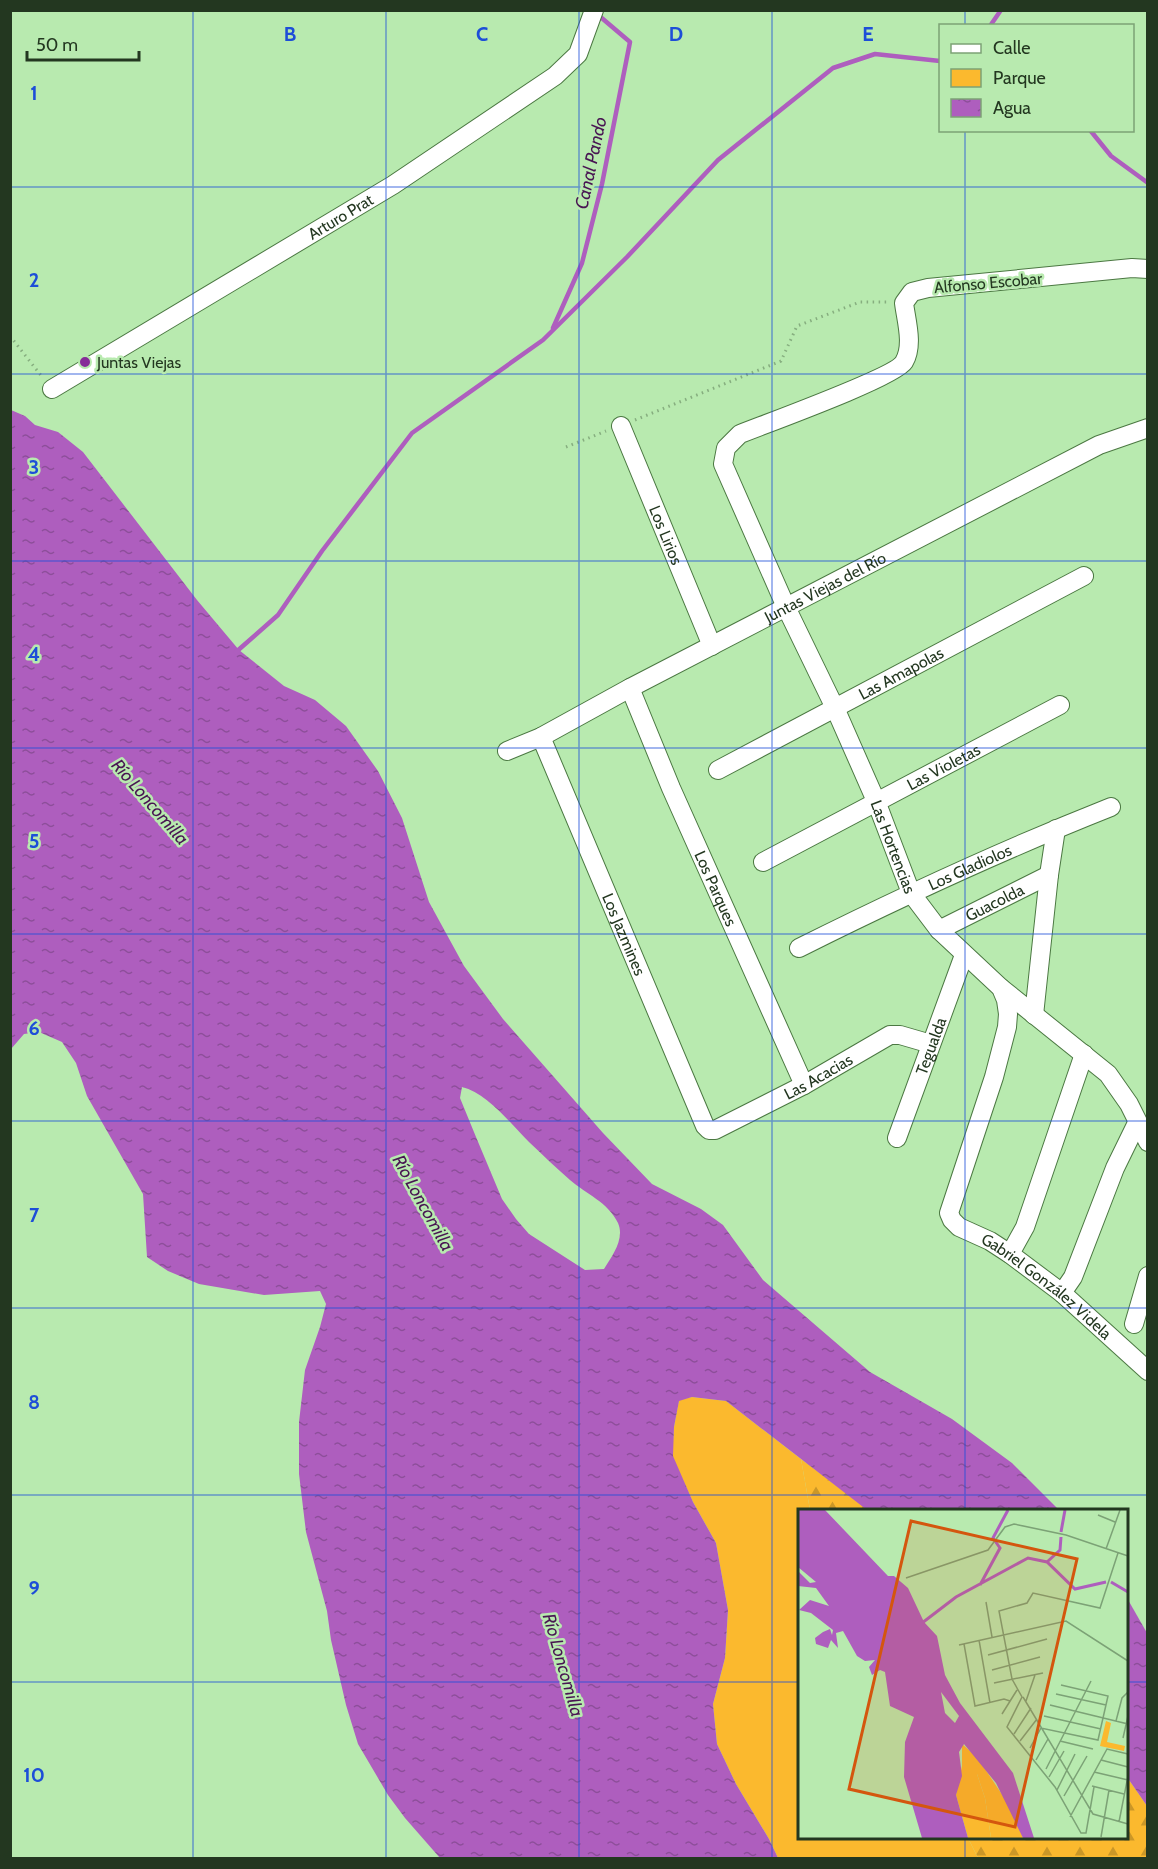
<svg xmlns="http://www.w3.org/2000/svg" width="1158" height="1869" viewBox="0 0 1158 1869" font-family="Cabin,sans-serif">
<defs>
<pattern id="forest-firs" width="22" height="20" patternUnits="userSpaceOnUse" patternTransform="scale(1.5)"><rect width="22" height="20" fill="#fbb92e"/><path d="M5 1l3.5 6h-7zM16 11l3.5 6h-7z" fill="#cb9727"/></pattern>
<pattern id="water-ripples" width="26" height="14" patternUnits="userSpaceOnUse" patternTransform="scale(1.5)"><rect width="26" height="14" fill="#ae5ebe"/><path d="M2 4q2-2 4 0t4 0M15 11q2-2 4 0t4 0" fill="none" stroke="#8d4e9a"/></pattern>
</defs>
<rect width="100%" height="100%" fill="#b8eaaf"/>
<!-- green -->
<polygon fill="#fbb92e" points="692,1397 726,1401 801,1459 810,1510 800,1510 800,1838 968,1838 978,1858 778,1858 769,1839 736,1784 717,1744 713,1704 725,1658 728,1610 716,1543 693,1502 672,1456 674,1427 679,1400"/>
<!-- forest -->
<g fill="url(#forest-firs)">
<polygon points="801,1459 862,1505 867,1510 810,1510"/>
<polygon points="1127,1777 1147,1806 1147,1858 978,1858 968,1838 1126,1838"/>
</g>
<!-- water -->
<g fill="url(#water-ripples)" fill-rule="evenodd">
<path d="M11,410L25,416L35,425L58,432L83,452L197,600L239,650L284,686L315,700L346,726L378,771L402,818L429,902L464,966L503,1019L603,1133L652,1184L701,1209L723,1225L763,1280L870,1372L952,1419L1012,1463L1059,1510H867L726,1401L692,1397L679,1401L674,1427L673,1456L693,1502L716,1543L728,1610L725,1658L713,1704L717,1744L736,1784L769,1839L778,1858H440L405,1818L388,1795L358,1744L346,1705L331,1640L327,1611L306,1532L299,1474V1422L305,1370L320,1327L326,1304L320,1291L264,1295L199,1284L168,1271L147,1257L143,1194L87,1096L76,1063L62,1042L39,1032L24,1034L11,1049ZM462,1087C487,1093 511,1124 529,1142C543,1155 556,1168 570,1180C586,1194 608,1202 618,1223C625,1239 612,1256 604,1269L585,1270L529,1234L516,1219L502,1199L476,1137L460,1098Z"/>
<polygon points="1127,1598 1147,1633 1147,1806 1127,1777"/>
</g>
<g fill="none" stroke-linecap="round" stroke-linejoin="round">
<!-- stream -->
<g stroke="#ae5ebe" stroke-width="4.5">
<polyline points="990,26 1001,10"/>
<polyline points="1090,130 1111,156 1148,183"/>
<polyline points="553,328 582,263 602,184 630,42 597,14"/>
<polyline points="236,652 278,615 322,551 412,433 543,340 627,257 718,160 833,68 875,54 940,61"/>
</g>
<!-- minor casing -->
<g stroke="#4b7842" stroke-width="20">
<g id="minor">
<path id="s1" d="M1148,269L1132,268L928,288L912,292L904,303C906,320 914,345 904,362C895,377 765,424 740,434L726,448L723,464L786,607L835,708L876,801L911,893L939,930L1001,988L1006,1000L1008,1014L1007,1027L994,1077L949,1213L952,1220L959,1227L990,1241L1010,1254L1062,1293L1148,1371"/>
<path id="s2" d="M52,389L393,185L555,76L578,54L594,10"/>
<path id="s3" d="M621,426L712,646"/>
<path id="s4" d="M630,688L671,788L804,1085"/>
<path id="s5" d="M541,737L705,1126L709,1130H715L804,1085L890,1035H900L931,1044"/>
<path id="s6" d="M507,751L541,737L630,688L1099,445L1148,428"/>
<path id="s7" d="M718,770L1084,576"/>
<path id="s8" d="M763,862L1060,705"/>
<path id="s9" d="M939,930L1049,875"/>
<path id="s10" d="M799,948C901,897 1005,849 1111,807"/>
<polyline points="1001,988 1108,1074 1129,1104 1148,1142"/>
<polyline points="1034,1015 1049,875 1056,829"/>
<path id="s11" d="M897,1138L964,955"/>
<polyline points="1010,1254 1025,1227 1084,1054"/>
<polyline points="1062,1293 1073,1277 1115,1168 1137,1123"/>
<polyline points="1134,1324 1148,1276"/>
</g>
</g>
<!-- path -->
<g stroke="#86ae7f" stroke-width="3" stroke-dasharray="1.5 4.5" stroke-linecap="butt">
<polyline points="10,336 43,378"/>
<polyline points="635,420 781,361 797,326 860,302 889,302"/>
<polyline points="566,447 606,431"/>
</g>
<!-- minor -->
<use href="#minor" stroke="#fff" stroke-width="18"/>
</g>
<!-- grid -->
<path fill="none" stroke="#1d4ed8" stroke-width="1.5" stroke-opacity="0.55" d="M193,10V1858M386,10V1858M579,10V1858M772,10V1858M965,10V26M965,130V1510M10,187H1148M10,374H1148M10,561H1148M10,748H1148M10,934H1148M10,1121H1148M10,1308H1148M10,1495H1148M10,1682H800M1126,1682H1148M965,1838V1858"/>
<!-- markers -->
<circle fill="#862c98" stroke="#b8eaaf" stroke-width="2" cx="85" cy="362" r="6"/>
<g text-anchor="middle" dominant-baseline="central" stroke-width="5" stroke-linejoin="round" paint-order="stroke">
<!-- street labels -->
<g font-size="16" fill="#233720" stroke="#b8eaaf">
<text stroke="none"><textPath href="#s2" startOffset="336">Arturo Prat</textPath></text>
<text transform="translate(988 283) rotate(-5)">Alfonso Escobar</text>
<text stroke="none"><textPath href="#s3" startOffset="118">Los Lirios</textPath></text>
<text stroke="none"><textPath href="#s6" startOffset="358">Juntas Viejas del Río</textPath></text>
<text stroke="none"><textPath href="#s7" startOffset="207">Las Amapolas</textPath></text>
<text stroke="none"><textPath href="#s8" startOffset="204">Las Violetas</textPath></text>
<text stroke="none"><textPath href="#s1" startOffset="946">Las Hortencias</textPath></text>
<text stroke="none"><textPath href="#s10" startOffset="189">Los Gladiolos</textPath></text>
<text stroke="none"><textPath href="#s4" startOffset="218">Los Parques</textPath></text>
<text stroke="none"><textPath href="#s9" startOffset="62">Guacolda</textPath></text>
<text stroke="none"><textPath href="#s5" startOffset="214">Los Jazmines</textPath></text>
<text stroke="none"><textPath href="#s11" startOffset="98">Tegualda</textPath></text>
<text stroke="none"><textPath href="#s5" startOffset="550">Las Acacias</textPath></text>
<text stroke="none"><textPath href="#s1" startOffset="1486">Gabriel González Videla</textPath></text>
</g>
<!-- poi labels -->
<g font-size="16" fill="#233720" stroke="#b8eaaf" text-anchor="start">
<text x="97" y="362">Juntas Viejas</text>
</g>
<!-- water labels -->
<g font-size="18" font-style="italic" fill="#481552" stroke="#b8eaaf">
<text transform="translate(591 163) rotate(-78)">Canal Pando</text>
<text transform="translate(150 802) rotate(49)">Río Loncomilla</text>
<text transform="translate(423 1203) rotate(61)">Río Loncomilla</text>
<text transform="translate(563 1665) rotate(74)">Río Loncomilla</text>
</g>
</g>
<!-- overview -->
<g transform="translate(798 1509)">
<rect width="330" height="330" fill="#b8eaaf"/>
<path d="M164,235L179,248V265L187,289L193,329H170L158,286L164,257Z" fill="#fbb92e"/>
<path d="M179,248L215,302L225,329H193L187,289L179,265Z" fill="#fbb92e"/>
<path d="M308,212L313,214L309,233L327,237L326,242L302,237Z" fill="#fbb92e"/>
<path d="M0,1H27L90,67H96L110,79L126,113L139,127L147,166L162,194L215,264L236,329H225L198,274L166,235L161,243L164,267L158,286L170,329H124L106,268L107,233L116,208L92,197L87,163L82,161L74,166L71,158L77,151L67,152L59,147L45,122L38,124L40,139L33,131L30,139L18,135L17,129L25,123L32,120L34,126L35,121L13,104L1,101L12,91L31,97L18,79L0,77V62L12,74L18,73L0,58ZM143,183L161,207L157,214L147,204Z" fill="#ae5ebe" fill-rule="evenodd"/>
<path fill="none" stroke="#ae5ebe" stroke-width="3" d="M263,23L267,1M249,53L262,41L263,28M313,73L330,83M182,76L202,39L195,29L210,1M124,114L158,88L230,49L249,53L277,80L308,73"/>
<path fill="none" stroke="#7ca276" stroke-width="1.5" d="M300,6L317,13M308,40L322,1M108,69L190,41L207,18L216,15L268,26L330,47M188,93L194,128M181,131L192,194M166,135L177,197L206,190L212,192M161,136L268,112L330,152M190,146L249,130M194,161L242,148M196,174L245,164M258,185L308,196M225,188L295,305L330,315M228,192L237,166M252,196L330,215M204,205L219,181M246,207L303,220M318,212L324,189L330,183M216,225L233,199M325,229L330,207M222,232L239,210M262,232L295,240M232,239L243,219L300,231L310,187L263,176M238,251L250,230M303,251L330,258M248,260L293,172M296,263L330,271M251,268L266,242M294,277L326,285M296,278L288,324H283L257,278L209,218L224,188L214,170L201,102L229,94L235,84L302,99L320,44M259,281L277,245M266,287L289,247M272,308L309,240L330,245M321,313L330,267M303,328L311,281"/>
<path fill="#d4560e" fill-opacity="0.15" stroke="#d4560e" stroke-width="3" d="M113,12L279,50L217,318L51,280Z"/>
<rect width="330" height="330" fill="none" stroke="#233720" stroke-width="3"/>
</g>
<g font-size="20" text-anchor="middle" font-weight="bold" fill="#1d4ed8" stroke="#b8eaaf" stroke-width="5" stroke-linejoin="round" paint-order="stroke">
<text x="290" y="41">B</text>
<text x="482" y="41">C</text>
<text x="676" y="41">D</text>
<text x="868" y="41">E</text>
<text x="34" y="100">1</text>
<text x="34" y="287">2</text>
<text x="34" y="474">3</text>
<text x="34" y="661">4</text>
<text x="34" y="848">5</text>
<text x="34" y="1035">6</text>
<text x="34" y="1222">7</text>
<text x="34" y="1409">8</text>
<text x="34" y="1595">9</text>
<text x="34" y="1782">10</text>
</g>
<!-- border -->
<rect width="1158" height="1869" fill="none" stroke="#233720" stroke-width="24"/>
<!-- legend -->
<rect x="939" y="24" width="195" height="108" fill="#b8eaaf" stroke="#7ca276" stroke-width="1.5"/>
<rect x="951" y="44" width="30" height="9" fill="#ffffff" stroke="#7ca276" stroke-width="1.5"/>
<text x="993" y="54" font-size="18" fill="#233720">Calle</text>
<rect x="951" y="69" width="30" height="18" fill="#fbb92e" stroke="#7ca276" stroke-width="1.5"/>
<text x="993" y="84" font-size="18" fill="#233720">Parque</text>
<rect x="951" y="99" width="30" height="18" fill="url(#water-ripples)" stroke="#7ca276" stroke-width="1.5"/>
<text x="993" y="114" font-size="18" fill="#233720">Agua</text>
<!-- scale -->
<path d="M27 51v9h112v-9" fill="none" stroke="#233720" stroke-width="3"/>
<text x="36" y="51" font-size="18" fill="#233720" stroke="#b8eaaf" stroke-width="4.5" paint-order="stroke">50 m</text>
</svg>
